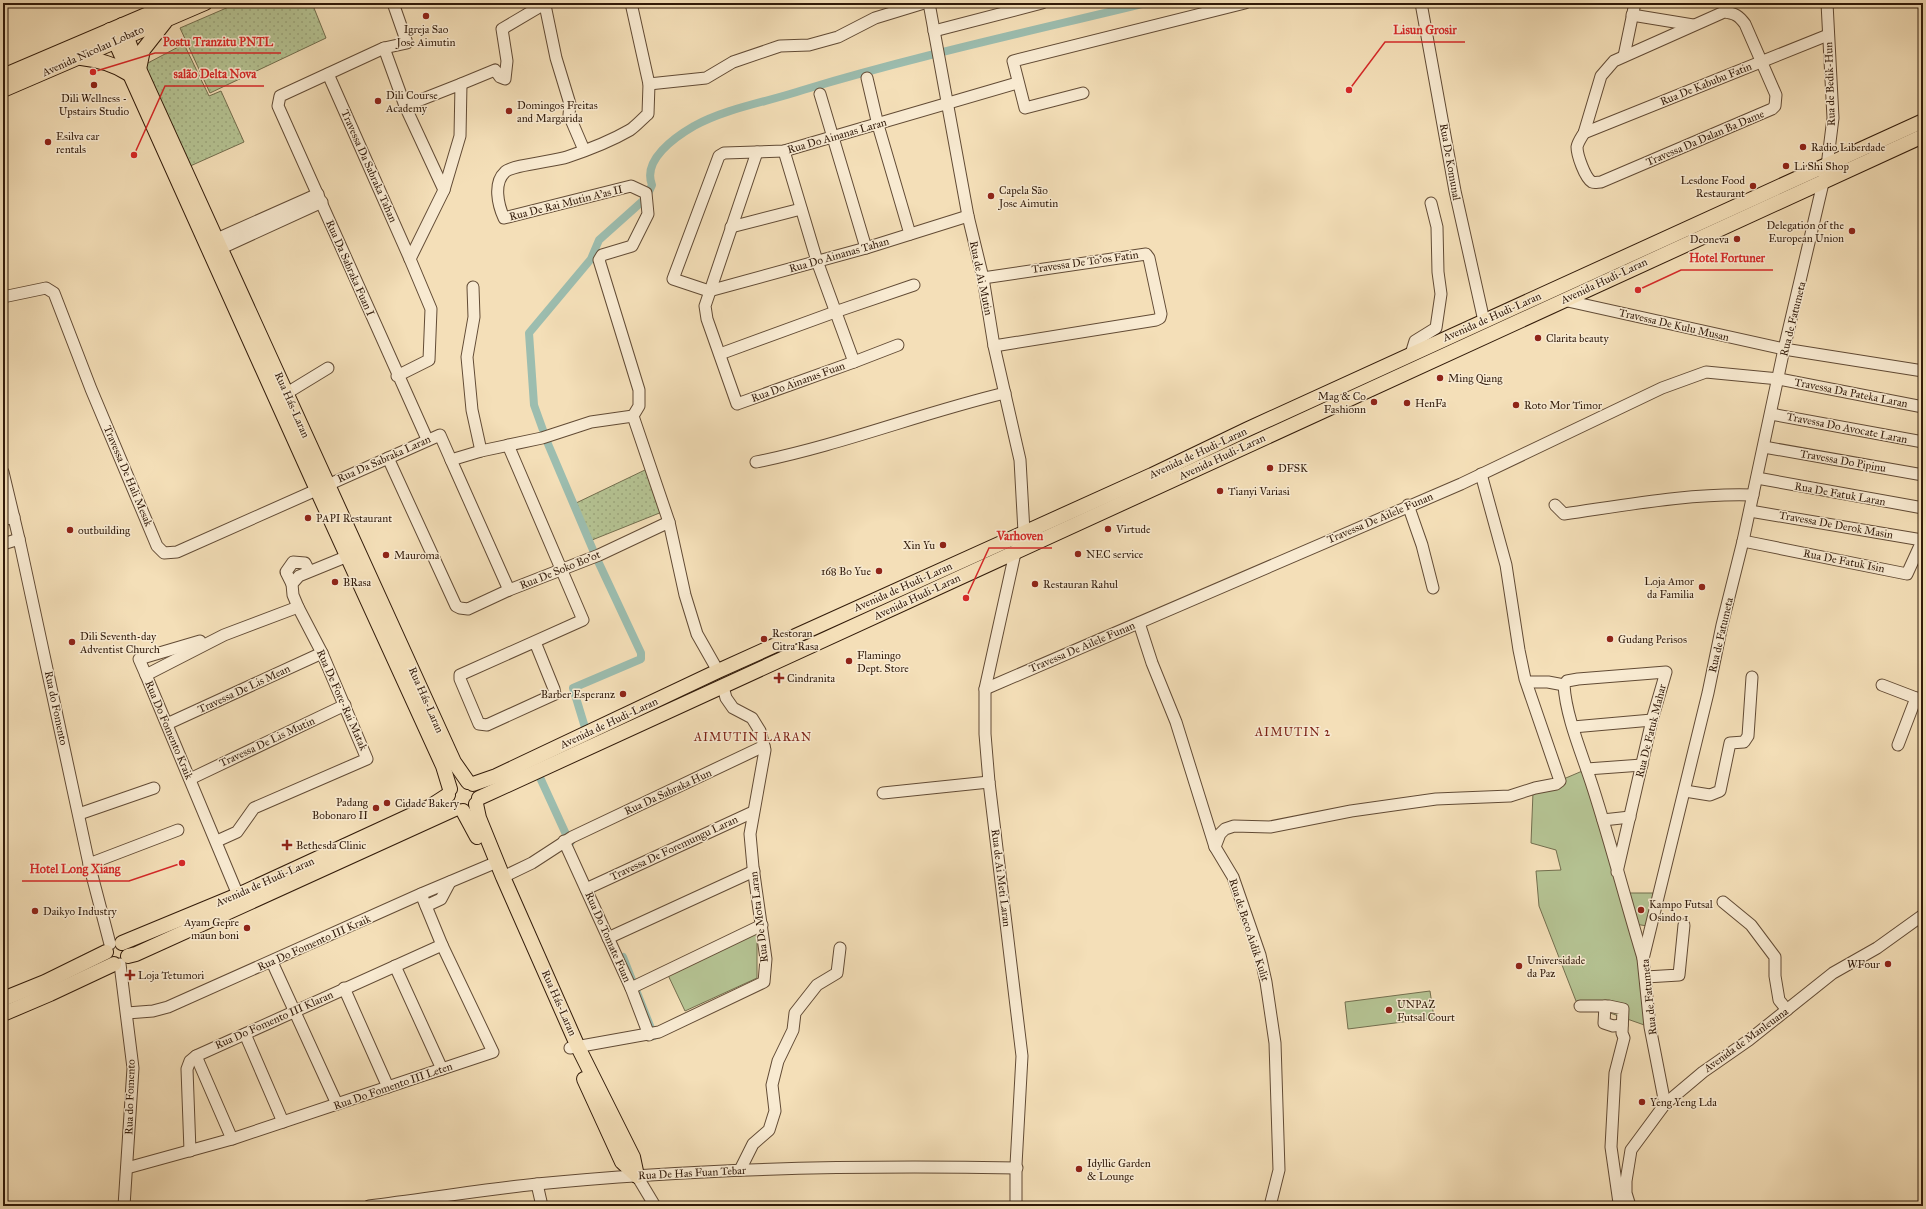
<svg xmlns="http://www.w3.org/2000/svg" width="1926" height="1209" viewBox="0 0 1926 1209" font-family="'IM FELL Great Primer',serif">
<defs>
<pattern id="green-dots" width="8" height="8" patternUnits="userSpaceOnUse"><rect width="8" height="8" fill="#b5c393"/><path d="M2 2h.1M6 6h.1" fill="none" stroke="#9ca77d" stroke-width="1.8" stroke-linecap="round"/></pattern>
</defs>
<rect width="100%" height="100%" fill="#f4dfb8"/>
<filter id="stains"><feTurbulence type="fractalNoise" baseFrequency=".005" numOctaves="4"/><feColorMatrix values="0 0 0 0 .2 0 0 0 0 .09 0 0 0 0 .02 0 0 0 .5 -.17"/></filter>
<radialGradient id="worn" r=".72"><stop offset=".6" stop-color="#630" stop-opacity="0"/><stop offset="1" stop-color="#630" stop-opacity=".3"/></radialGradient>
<!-- green -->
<g fill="url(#green-dots)" stroke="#736e4e">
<polygon points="238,3 312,3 326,38 210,93 180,28"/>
<polygon points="184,44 209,96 221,91 244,142 188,167 144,65"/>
<polygon points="647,469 662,512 592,540 574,504"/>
</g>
<!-- pitch -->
<g fill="#b5c393" stroke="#736e4e">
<polygon points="1587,769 1643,959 1650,1027 1576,1001 1539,906 1536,871 1561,870 1556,850 1531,843 1533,792"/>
<polygon points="1629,893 1653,893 1648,926 1634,924"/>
<polygon points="757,931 757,978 685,1011 667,973"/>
<polygon points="1430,991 1434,1018 1348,1029 1345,1002"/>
</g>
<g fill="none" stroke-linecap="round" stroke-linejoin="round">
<!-- canal -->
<g stroke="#9cbdaf" stroke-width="8">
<path d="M587,734L573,688L641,659V653L596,557L548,444L534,405L529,333L591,259L599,240L646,198L652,185C642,160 675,137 694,126C727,108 767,102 803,90C916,56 1031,31 1146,3"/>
<polyline points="537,771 570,843"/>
<polyline points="623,957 654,1036"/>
</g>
<!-- minor casing -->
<g stroke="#624b35" stroke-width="13">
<g id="minor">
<path d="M631,3L649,84L648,114C642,119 636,126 630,130C611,141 588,150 567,157C555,161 512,165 505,172C493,183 498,205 504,218L631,186L646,193L648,214L632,246L602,255L599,260L639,390V406L633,416"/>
<polyline points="929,3 968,216 983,278 994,346 1020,460 1024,532 1015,553 985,689 985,734 989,782 1022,1056 1016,1165 1016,1206"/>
<polyline points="1421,3 1455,191 1484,321"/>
<polyline points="545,5 556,58 570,104 569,115 584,150"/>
<path d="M1724,12C1735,13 1739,16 1745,24L1776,95L1775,106L1772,109L1601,182C1598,182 1594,183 1592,182C1585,178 1577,155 1577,147C1578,142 1581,138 1584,133L1601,76L1614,61Z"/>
<polyline points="1632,15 1693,25"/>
<polyline points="934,31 1042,3"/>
<polyline points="384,48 407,43 393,3"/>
<polyline points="1624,56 1635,3"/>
<polyline points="328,74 410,259"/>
<polyline points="867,78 878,125 910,234"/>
<polyline points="461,84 495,70 500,77 505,79 507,61 502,29 546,3"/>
<polyline points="649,84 706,78 733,62 780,46 809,45 838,37 875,18 924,3"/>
<polyline points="1083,93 1025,108 1013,61 1245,3"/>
<polyline points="820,94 866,248"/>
<polyline points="405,106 461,84 460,136 444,190"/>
<polyline points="1584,133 1828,35"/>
<polyline points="757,152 705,306 707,319 737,404 854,362 817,261 784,151"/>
<polyline points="968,216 866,248 709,291 673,279 719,156 724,153 784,151 1017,83"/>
<polyline points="731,227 801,209"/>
<polyline points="210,242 318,194"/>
<polyline points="213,252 322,202"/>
<polyline points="983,278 1146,254 1149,258 1161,314 1160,318 1156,320 994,346"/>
<polyline points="473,287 474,317 467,357 472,410 481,451"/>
<polyline points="3,297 46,288 54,293 91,389 157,546 164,553 177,552 440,435 451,460 481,451 542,438 591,422 633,416"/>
<polyline points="1563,300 1784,349 1923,371"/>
<polyline points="720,354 835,312 914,285"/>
<polyline points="1411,354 1415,341 1436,328 1441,294 1438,272 1437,227 1431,203"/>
<polyline points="854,362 898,345"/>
<polyline points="397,376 429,360 431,309 410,259 444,190 405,106 384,48 280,96 278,106 427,439"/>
<polyline points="287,393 328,368"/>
<polyline points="1771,414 1923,442"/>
<polyline points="633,416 669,522"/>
<polyline points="508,445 583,620 460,675 460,679 479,724 487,725 555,694 554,689 535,642"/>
<polyline points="1764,447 1923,475"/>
<polyline points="388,458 456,606 460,608 468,609 509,590 599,555 669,522 685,595 697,634 718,671"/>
<polyline points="451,460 509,590"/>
<path d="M756,462C841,445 921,413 1005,393"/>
<polyline points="3,472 19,539 89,864 110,944"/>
<polyline points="1757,478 1923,508"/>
<polyline points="1408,505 1422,545 1433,588"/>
<path d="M1555,505L1564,514C1627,505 1690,493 1753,495"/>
<polyline points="1750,511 1922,540"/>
<polyline points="3,520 14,517"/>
<polyline points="1743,541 1907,574 1923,539"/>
<polyline points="3,544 19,539"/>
<polyline points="292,584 286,572 293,562 305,563 309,571"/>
<polyline points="1139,623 1152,663 1176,722 1215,847 1233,877 1260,955 1266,982 1275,1043 1279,1170 1270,1206"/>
<polyline points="146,675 139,659 200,641"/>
<polyline points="1527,682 1548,682 1564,685"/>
<polyline points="1882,685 1916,698"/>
<polyline points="985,689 1461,484 1662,388 1706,372 1779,379 1923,407"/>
<polyline points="167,724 322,653"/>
<polyline points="1573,727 1652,720"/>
<polyline points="1898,745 1916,698 1923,700"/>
<polyline points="1587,769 1642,765"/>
<polyline points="190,779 345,705"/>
<polyline points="1685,791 1710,795 1720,791 1730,743 1744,742 1748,736 1752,677"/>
<polyline points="883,793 989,782"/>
<polyline points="79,814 154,788"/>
<polyline points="1603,820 1630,817"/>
<polyline points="217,841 237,832 254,808 367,759 322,653 298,607 293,595 292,584 299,576 348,556"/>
<polyline points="564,841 631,988 649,1035"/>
<polyline points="1215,847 1220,834 1225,829 1234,826 1270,827 1351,811 1436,799 1510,796 1535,788 1556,784 1560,781 1525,679 1519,650 1506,565 1481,474"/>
<polyline points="89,864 178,830"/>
<path d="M1617,872L1652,720L1666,672L1578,679L1567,681L1564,685C1566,718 1583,756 1593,788C1611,844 1626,902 1643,958"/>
<polyline points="503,877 532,863 572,837 764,746"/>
<polyline points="586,889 753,812"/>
<polyline points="238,895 146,675 224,635 298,607"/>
<polyline points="1723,902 1751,925 1775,957 1775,976 1779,1000 1787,1010"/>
<polyline points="426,906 441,899 450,882"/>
<polyline points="608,938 754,871"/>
<polyline points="272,962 337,1104"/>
<polyline points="120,964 133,1068 124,1206"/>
<polyline points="395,966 442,1069"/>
<polyline points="1646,977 1679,975 1684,925"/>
<polyline points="344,988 388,1087"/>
<polyline points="631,988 762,925"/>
<polyline points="1580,1006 1609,1006 1623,1009 1622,1033 1624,1038 1615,1073 1611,1147 1619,1203 1628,1206"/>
<polyline points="1605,1006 1604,1023 1613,1026 1622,1025"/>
<polyline points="127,1013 153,1011 168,1007 421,894 497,862"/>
<polyline points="245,1034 283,1122"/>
<polyline points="570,1048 659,1032 764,982 766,959 753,867 750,834 765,750 760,731 752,718 733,708 726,698 723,687"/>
<polyline points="196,1056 232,1139"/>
<polyline points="1665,1104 1650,1027 1643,959 1708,693 1722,625 1743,541 1784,349 1827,166 1833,118 1827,3"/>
<polyline points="190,1151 187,1069 190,1061 196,1056 442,945"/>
<polyline points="127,1168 232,1139 493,1052 442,945 421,894"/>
<polyline points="740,1170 753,1144 769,1130 775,1111 772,1085 778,1061 793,1030 795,1013 817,985 837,973 840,948"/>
<polyline points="637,1176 655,1206"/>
<polyline points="537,1184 542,1206"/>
<path d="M369,1206C425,1199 481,1190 537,1184C696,1168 857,1165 1017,1168"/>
<polyline points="1630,1206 1626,1193 1626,1181 1631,1150 1665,1104 1703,1072 1749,1040 1833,973 1877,948 1923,915"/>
</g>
</g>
<!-- major casing -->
<g stroke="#311a09" stroke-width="16">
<g id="major">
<polyline points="122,25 139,69 454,762 468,782"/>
<polyline points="110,30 317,490 443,766 450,789"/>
<path d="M81,58C100,60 114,64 129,74"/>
<polyline points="139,69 143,50 165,22"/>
<polyline points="3,76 174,3"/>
<polyline points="3,90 205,3"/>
<polyline points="473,784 496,776 718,671 1152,475 1248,429 1923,121"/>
<polyline points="479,798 1923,136"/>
<polyline points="476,804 479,818 503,877 578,1047 633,1157 637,1176"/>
<polyline points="463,811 477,837"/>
<polyline points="122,943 238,895 431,806 448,795"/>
<polyline points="128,956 136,954 455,809"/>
<polyline points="3,999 45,982 106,952"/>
<polyline points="3,1014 50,994 114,964"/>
<polyline points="584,1079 622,1162 637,1176"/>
</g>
</g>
<!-- minor -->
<use href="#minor" stroke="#f8ead1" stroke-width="11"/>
<!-- major -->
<use href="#major" stroke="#f4dfb8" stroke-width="14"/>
</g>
<!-- markers -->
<g fill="#8f2418" stroke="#f8ead1" stroke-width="1.5">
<circle cx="426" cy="16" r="4"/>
<circle cx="94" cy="85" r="4"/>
<circle cx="378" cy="101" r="4"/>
<circle cx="509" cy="111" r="4"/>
<circle cx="48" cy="142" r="4"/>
<circle cx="1803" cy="147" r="4"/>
<circle cx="1786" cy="166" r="4"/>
<circle cx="1753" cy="186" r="4"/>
<circle cx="991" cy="196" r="4"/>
<circle cx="1852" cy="231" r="4"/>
<circle cx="1737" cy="239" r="4"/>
<circle cx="1538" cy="338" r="4"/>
<circle cx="1440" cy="378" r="4"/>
<circle cx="1374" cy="402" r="4"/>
<circle cx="1407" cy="403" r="4"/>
<circle cx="1516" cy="405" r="4"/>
<circle cx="1270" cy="468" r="4"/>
<circle cx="1220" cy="491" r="4"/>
<circle cx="308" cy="518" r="4"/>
<circle cx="1108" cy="529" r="4"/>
<circle cx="70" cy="530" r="4"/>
<circle cx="943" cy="545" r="4"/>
<circle cx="1078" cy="554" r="4"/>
<circle cx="386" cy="555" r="4"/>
<circle cx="879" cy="571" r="4"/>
<circle cx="335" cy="582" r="4"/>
<circle cx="1035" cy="584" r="4"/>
<circle cx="1702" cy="587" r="4"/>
<circle cx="764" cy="639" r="4"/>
<circle cx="1610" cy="639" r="4"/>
<circle cx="72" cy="642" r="4"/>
<circle cx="849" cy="661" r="4"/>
<path d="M777 672h4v4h4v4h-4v4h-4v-4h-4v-4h4z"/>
<circle cx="623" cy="694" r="4"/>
<circle cx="387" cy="803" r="4"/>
<circle cx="376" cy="808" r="4"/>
<path d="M285 839h4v4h4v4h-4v4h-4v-4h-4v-4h4z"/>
<circle cx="1641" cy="910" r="4"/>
<circle cx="35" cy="911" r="4"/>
<circle cx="247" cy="928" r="4"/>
<circle cx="1888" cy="964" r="4"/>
<circle cx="1519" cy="966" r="4"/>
<path d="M128 969h4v4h4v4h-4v4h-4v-4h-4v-4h4z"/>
<circle cx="1389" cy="1010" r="4"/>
<circle cx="1642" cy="1102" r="4"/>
<circle cx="1079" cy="1169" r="4"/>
</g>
<g text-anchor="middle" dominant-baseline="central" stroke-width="3" stroke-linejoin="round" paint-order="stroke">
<!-- poi labels -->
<g font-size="11" fill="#311a09" stroke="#f8ead1" text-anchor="start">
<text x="426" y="29" text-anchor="middle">Igreja Sao<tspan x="426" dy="13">Jose Aimutin</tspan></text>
<text x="386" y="95">Dili Course<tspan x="386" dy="13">Academy</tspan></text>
<text x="94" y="98" text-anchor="middle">Dili Wellness -<tspan x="94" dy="13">Upstairs Studio</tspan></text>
<text x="517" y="105">Domingos Freitas<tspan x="517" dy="13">and Margarida</tspan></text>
<text x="56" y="136">Esilva car<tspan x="56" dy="13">rentals</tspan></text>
<text x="1811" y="147">Radio Liberdade</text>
<text x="1794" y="166">Li Shi Shop</text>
<text x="1745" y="180" text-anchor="end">Lesdone Food<tspan x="1745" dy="13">Restaurant</tspan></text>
<text x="999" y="190">Capela São<tspan x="999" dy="13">Jose Aimutin</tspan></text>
<text x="1844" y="225" text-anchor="end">Delegation of the<tspan x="1844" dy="13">European Union</tspan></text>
<text x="1729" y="239" text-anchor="end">Deoneva</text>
<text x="1546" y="338">Clarita beauty</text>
<text x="1448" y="378">Ming Qiang</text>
<text x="1366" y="396" text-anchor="end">Mag &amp; Co<tspan x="1366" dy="13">Fashionn</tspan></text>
<text x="1415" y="403">HenFa</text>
<text x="1524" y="405">Roto Mor Timor</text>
<text x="1278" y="468">DFSK</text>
<text x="1228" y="491">Tianyi Variasi</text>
<text x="316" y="518">PAPI Restaurant</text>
<text x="1116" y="529">Virtude</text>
<text x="78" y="530">outbuilding</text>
<text x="935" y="545" text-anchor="end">Xin Yu</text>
<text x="1086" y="554">NEC service</text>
<text x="394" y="555">Mauroma</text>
<text x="871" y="571" text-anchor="end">168 Bo Yue</text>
<text x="1694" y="581" text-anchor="end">Loja Amor<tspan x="1694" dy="13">da Familia</tspan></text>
<text x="343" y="582">BRasa</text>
<text x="1043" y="584">Restauran Rahul</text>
<text x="772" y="633">Restoran<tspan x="772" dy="13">Citra Rasa</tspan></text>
<text x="80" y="636">Dili Seventh-day<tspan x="80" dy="13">Adventist Church</tspan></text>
<text x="1618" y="639">Gudang Perisos</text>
<text x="857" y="655">Flamingo<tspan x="857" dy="13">Dept. Store</tspan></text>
<text x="787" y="678">Cindranita</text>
<text x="615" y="694" text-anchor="end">Barber Esperanz</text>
<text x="368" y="802" text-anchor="end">Padang<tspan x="368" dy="13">Bobonaro II</tspan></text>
<text x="395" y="803">Cidade Bakery</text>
<text x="296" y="845">Bethesda Clinic</text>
<text x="1649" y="904">Kampo Futsal<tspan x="1649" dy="13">Osindo 1</tspan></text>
<text x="43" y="911">Daikyo Industry</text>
<text x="239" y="922" text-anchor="end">Ayam Gepre<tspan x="239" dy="13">maun boni</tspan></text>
<text x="1527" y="960">Universidade<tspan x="1527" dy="13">da Paz</tspan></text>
<text x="1880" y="964" text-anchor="end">WFour</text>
<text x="138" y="975">Loja Tetumori</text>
<text x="1397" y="1004">UNPAZ<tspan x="1397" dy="13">Futsal Court</tspan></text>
<text x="1650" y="1102">Yeng Yeng Lda</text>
<text x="1087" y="1163">Idyllic Garden<tspan x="1087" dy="13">&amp; Lounge</tspan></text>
</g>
<!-- street labels -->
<g font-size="11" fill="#311a09" stroke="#f8ead1">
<text transform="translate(93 51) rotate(-24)">Avenida Nicolau Lobato</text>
<text transform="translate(1706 84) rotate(-22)">Rua De Kabubu Fatin</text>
<text transform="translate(1830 84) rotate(-92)">Rua de Bedik-Hun</text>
<text transform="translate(837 136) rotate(-16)">Rua Do Ainanas Laran</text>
<text transform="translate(1705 138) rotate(-23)">Travessa Da Dalan Ba Dame</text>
<text transform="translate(1450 162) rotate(80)">Rua De Komunal</text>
<text transform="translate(369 166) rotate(66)">Travessa Da Sabraka Tahan</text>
<text transform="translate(566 203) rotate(-14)">Rua De Rai Mutin A’as II</text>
<text transform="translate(839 255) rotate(-16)">Rua Do Ainanas Tahan</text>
<text transform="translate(1085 262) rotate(-8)">Travessa De To’os Fatin</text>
<text transform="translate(350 268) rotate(66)">Rua Da Sabraka Fuan I</text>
<text transform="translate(981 278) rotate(78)">Rua de Ai Mutin</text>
<text transform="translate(1604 281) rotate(-25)">Avenida Hudi-Laran</text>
<text transform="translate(1492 317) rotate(-24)">Avenida de Hudi-Laran</text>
<text transform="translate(1793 319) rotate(-76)">Rua de Fatumeta</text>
<text transform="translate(1674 325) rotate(13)">Travessa De Kulu Musan</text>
<text transform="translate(798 382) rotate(-20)">Rua Do Ainanas Fuan</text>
<text transform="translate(1851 393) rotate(11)">Travessa Da Pateka Laran</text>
<text transform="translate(292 405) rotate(66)">Rua Hás-Laran</text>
<text transform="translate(1847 428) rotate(11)">Travessa Do Avocate Laran</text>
<text transform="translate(1198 453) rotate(-25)">Avenida de Hudi-Laran</text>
<text transform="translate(1222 457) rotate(-25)">Avenida Hudi-Laran</text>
<text transform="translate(384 459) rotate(-24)">Rua Da Sabraka Laran</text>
<text transform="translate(1843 461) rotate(10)">Travessa Do Pipinu</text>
<text transform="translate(128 476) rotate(67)">Travessa De Hali Mesak</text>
<text transform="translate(1840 494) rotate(10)">Rua De Fatuk Laran</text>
<text transform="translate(1380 518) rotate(-23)">Travessa De Ailele Funan</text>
<text transform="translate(1836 525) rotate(10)">Travessa De Derok Masin</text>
<text transform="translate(1844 561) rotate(11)">Rua De Fatuk Isin</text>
<text transform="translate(560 570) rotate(-22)">Rua De Soko Bo’ot</text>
<text transform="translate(903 587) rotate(-24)">Avenida de Hudi-Laran</text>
<text transform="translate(917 597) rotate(-25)">Avenida Hudi-Laran</text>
<text transform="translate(1721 635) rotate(-77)">Rua de Fatumeta</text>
<text transform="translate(1082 647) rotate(-23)">Travessa De Ailele Funan</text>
<text transform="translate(244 689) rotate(-25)">Travessa De Lis Mean</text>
<text transform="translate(342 700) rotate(66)">Rua De Fore-Rai Matak</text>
<text transform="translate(426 700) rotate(66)">Rua Hás-Laran</text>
<text transform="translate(56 708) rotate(78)">Rua do Fomento</text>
<text transform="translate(609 723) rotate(-25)">Avenida de Hudi-Laran</text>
<text transform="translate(169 730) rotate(67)">Rua Do Fomento Kraik</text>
<text transform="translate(1651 731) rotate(-76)">Rua De Fatuk Mahar</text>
<text transform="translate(267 742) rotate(-25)">Travessa De Lis Mutin</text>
<text transform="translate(668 792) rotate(-25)">Rua Da Sabraka Hun</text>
<text transform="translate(674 848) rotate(-25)">Travessa De Foremungu Laran</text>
<text transform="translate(1001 878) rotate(83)">Rua de Ai Meti Laran</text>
<text transform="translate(265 882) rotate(-24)">Avenida de Hudi-Laran</text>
<text transform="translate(759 917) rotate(-97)">Rua De Mota Laran</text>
<text transform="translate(1249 930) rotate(72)">Rua de Beco Aidik Kulit</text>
<text transform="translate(608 937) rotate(66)">Rua Do Tomate Fuan</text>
<text transform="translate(314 943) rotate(-24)">Rua Do Fomento III Kraik</text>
<text transform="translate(1649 997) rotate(-96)">Rua de Fatumeta</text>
<text transform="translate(559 1003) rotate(66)">Rua Hás-Laran</text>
<text transform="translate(274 1020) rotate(-24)">Rua Do Fomento III Klaran</text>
<text transform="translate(1746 1040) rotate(-36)">Avenida de Manleuana</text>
<text transform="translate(393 1086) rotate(-19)">Rua Do Fomento III Leten</text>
<text transform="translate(130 1097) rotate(-88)">Rua do Fomento</text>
<text transform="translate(692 1173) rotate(-3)">Rua De Has Fuan Tebar</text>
</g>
<!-- neighbourhood labels -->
<g font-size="12" letter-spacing="1" fill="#7a1f14" stroke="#f8ead1">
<text x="1293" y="732">AIMUTIN 2</text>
<text x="753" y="737">AIMUTIN LARAN</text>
</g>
</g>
<!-- callouts -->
<path fill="none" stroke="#d62828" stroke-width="1.5" d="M1349 90L1385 42H1465M93 72L155 53H281M134 155L165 86H264M1638 290L1681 270H1773M966 598L989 548H1052M182 863L129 881H22"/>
<g fill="#d62828" stroke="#f8ead1" stroke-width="1.5">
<circle cx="1349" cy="90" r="4"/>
<circle cx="93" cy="72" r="4"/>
<circle cx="134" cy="155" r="4"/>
<circle cx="1638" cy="290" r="4"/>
<circle cx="966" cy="598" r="4"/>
<circle cx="182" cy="863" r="4"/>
</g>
<g font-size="12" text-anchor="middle" font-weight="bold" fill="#d62828" stroke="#f8ead1" stroke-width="3" stroke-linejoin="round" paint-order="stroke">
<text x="1425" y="34">Lisun Grosir</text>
<text x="218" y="46">Postu Tranzitu PNTL</text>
<text x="215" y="78">salão Delta Nova</text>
<text x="1727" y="262">Hotel Fortuner</text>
<text x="1020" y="540">Varhoven</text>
<text x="75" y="873">Hotel Long Xiang</text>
</g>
<!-- margin -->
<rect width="1926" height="1209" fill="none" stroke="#f4dfb8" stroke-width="16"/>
<rect x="4" y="4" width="1918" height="1201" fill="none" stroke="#311a09" stroke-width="2"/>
<rect x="8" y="8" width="1910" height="1193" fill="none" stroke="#311a09"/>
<rect width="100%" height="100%" filter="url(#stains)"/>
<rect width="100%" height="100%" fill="url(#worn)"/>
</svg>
